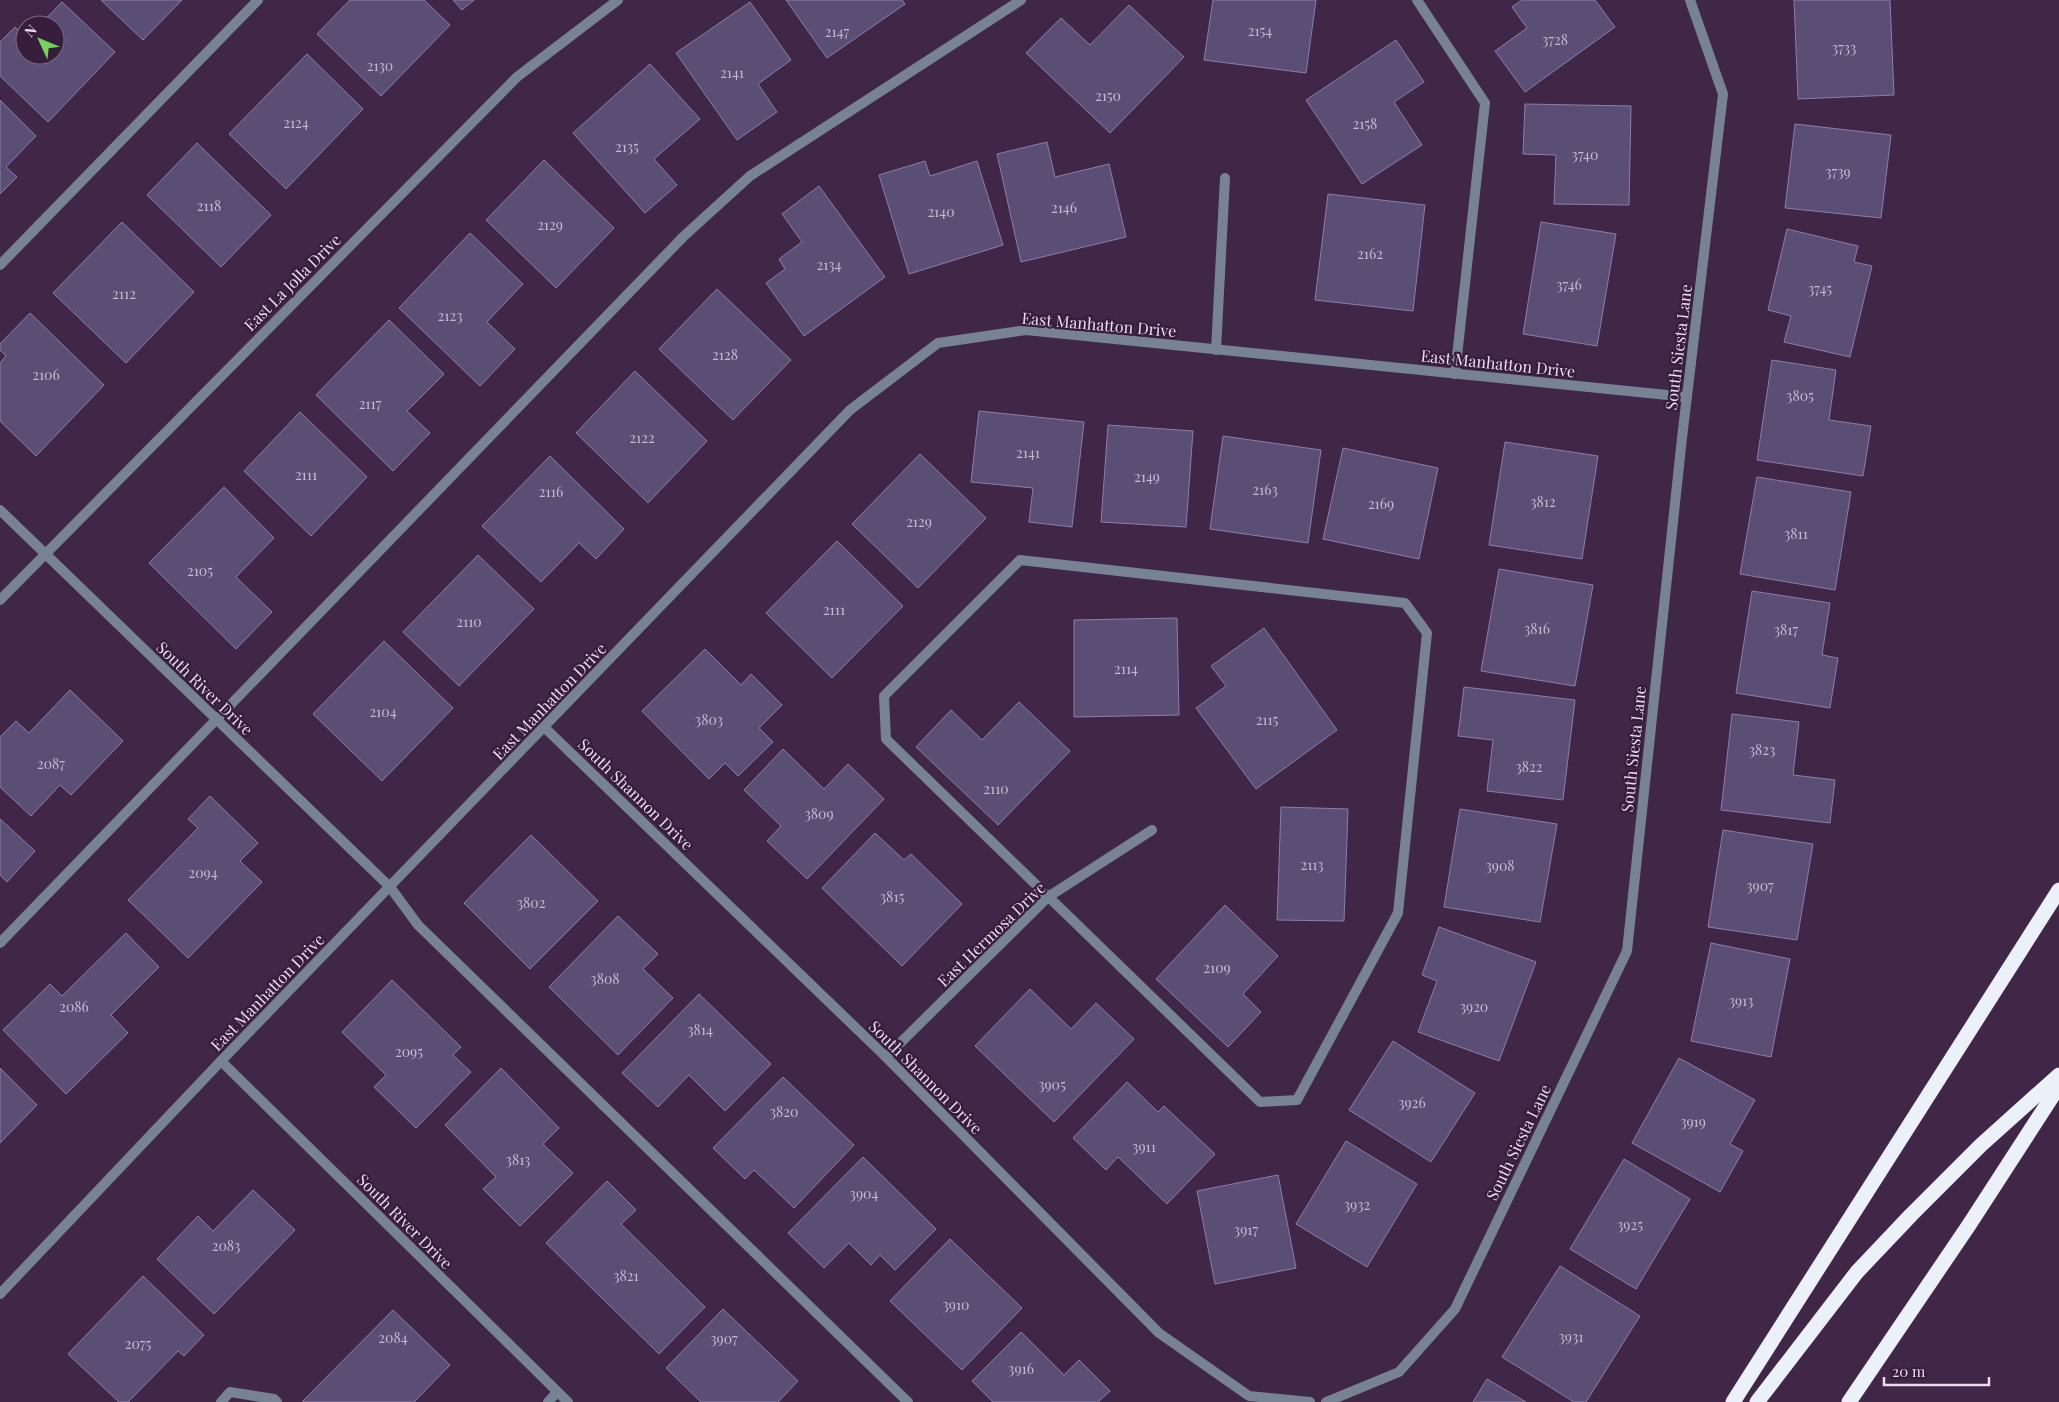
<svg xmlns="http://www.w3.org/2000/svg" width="2059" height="1402" viewBox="0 0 2059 1402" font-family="'Playfair Display',serif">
<rect width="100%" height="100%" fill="#402747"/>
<!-- building -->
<g fill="#5b4e75" stroke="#8c7ea9">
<polygon points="101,0 182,0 143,40"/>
<polygon points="350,0 424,0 450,25 381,96 317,34"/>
<polygon points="453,0 474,0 462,10"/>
<polygon points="786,0 902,0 905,4 827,58"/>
<polygon points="1213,0 1316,0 1306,73 1204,60"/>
<polygon points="1522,0 1595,0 1615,27 1525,92 1495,51 1527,28 1512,7"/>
<polygon points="1794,0 1890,0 1894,95 1798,99"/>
<polygon points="62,2 115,52 48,122 0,76 0,42 15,27 25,37 25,55 55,55 55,25 40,25"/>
<polygon points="750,2 791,60 758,84 777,112 737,140 676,53"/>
<polygon points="1129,5 1184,57 1110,133 1026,53 1061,18 1090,45"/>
<polygon points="1396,40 1424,82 1394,102 1422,145 1362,184 1306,100"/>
<polygon points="307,54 363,109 286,189 229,134"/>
<polygon points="650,64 700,119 654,159 677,185 645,213 573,133"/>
<polygon points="0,100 36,136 6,167 17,177 0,194"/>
<polygon points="1525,104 1631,106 1629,205 1554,204 1556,155 1523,154"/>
<polygon points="1795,124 1891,135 1881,218 1785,208"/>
<polygon points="1047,142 1055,177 1109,164 1126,237 1021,262 997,154"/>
<polygon points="197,143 271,215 221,267 147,195"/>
<polygon points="544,160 614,228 556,288 486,220"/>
<polygon points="925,161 930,176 977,161 1003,245 909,274 879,175"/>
<polygon points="819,186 885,277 804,336 766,283 785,269 779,259 802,242 782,214"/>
<polygon points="1328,194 1425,205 1413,311 1315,300"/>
<polygon points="122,222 194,292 126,363 53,293"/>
<polygon points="1541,222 1616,234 1597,346 1523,334"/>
<polygon points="1787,229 1858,246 1854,262 1872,266 1850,357 1784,342 1791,316 1768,310"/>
<polygon points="470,233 523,284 487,322 515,349 480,386 399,308"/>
<polygon points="717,289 791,360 733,420 659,349"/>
<polygon points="30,313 104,385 36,456 0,421 0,363 6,356 0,350 0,344"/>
<polygon points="389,320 444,374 407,411 430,433 393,471 316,395"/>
<polygon points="1772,360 1836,370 1829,420 1871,426 1863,476 1757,460"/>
<polygon points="635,371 707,441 648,503 576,433"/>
<polygon points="979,411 1084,422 1072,527 1029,522 1033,488 971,482"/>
<polygon points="300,412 367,477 311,536 244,471"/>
<polygon points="1108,425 1193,431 1186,527 1101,522"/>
<polygon points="1223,436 1321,450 1308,543 1210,529"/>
<polygon points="1505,442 1598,456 1582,559 1489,545"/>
<polygon points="1343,448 1438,468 1419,559 1323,539"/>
<polygon points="920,454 986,518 918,588 852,524"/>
<polygon points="550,456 624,529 596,559 579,543 541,582 482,526"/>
<polygon points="1757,477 1851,492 1835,590 1740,574"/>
<polygon points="224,487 274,538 236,577 272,612 236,649 149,563"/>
<polygon points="837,541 903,606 832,678 766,613"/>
<polygon points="478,555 534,609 459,686 403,632"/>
<polygon points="1499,569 1593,585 1575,686 1481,671"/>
<polygon points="1752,591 1830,603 1822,655 1838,658 1830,708 1736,693"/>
<polygon points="1177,618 1179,715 1074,717 1074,620"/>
<polygon points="1264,628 1337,730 1256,789 1196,708 1226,686 1211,666"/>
<polygon points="384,641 453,708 382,781 313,714"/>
<polygon points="705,649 741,685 751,674 782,705 759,728 773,742 738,776 725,763 709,779 642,711"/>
<polygon points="1464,687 1575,700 1563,800 1487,791 1493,740 1458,736"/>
<polygon points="70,690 123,741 71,795 60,785 31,816 0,787 0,737 16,721 29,733"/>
<polygon points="1019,702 1070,751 998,825 916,747 951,710 982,740"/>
<polygon points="1732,714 1799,722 1793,775 1835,780 1830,823 1721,810"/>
<polygon points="783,749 824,789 848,764 884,799 807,879 767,841 781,826 744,790"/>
<polygon points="210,796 258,843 240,861 262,882 188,958 128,900 198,828 188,819"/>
<polygon points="1281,807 1348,809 1344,921 1277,920"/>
<polygon points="1460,809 1557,824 1540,922 1444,907"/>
<polygon points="0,819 35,851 7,882 0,875"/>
<polygon points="1723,830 1813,844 1797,940 1708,927"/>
<polygon points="875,833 904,860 911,854 962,904 902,966 822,888"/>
<polygon points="531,835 598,901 530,969 464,903"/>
<polygon points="1225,905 1278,956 1243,994 1261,1012 1228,1047 1156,979"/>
<polygon points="618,916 658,954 643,969 673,998 618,1055 549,987"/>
<polygon points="1439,927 1536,962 1499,1061 1418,1032 1437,981 1422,975"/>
<polygon points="126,933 159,967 111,1015 128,1033 66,1094 3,1030 50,984 62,996"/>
<polygon points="1711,943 1790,959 1771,1057 1691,1041"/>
<polygon points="392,980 461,1047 453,1055 471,1072 416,1128 374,1087 386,1075 342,1032"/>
<polygon points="1030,989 1071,1029 1096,1003 1134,1039 1054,1122 975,1046"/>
<polygon points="699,994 771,1064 725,1111 689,1075 658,1107 622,1073"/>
<polygon points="1393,1041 1475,1093 1431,1162 1349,1110"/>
<polygon points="1679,1058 1755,1100 1730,1144 1743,1151 1720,1192 1632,1143"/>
<polygon points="0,1068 37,1105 0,1143"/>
<polygon points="501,1068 559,1128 543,1144 573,1173 520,1226 483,1189 496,1177 445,1125"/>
<polygon points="783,1077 854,1145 794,1208 754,1170 745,1179 713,1148"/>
<polygon points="1127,1082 1158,1112 1164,1106 1215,1154 1167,1204 1118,1157 1106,1170 1073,1138"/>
<polygon points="1346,1141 1417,1184 1367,1267 1296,1224"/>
<polygon points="863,1157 936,1229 895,1270 880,1255 871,1265 849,1243 824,1268 788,1233"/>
<polygon points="1624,1159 1690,1199 1636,1289 1570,1249"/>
<polygon points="1278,1175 1296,1268 1215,1284 1197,1191"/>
<polygon points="607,1181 636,1210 621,1224 705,1307 659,1354 546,1243"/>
<polygon points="253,1190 295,1230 214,1314 157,1259 198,1216 213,1231"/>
<polygon points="950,1239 1022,1308 962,1370 890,1301"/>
<polygon points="1560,1266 1640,1316 1586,1402 1574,1402 1502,1357"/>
<polygon points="143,1276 204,1335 184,1356 178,1351 128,1402 119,1402 68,1354"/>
<polygon points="723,1309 798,1381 778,1402 701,1402 666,1368"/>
<polygon points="393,1310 450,1365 414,1402 302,1402"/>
<polygon points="1021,1332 1064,1375 1079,1360 1110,1391 1098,1402 993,1402 972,1381"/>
<polygon points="1487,1379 1526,1402 1473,1402"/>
</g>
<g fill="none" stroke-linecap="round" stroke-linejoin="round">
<!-- lane -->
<g stroke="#778293" stroke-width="10">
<polyline points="1417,0 1485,103 1455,374"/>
<polyline points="0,265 258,0"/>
<polygon points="1020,560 1405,603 1427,633 1398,913 1297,1100 1260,1102 886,739 884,696"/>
<polyline points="390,887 418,925 908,1402"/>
<polyline points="0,943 684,236 750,176 1021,0"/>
<polyline points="221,1402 230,1392 274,1399 277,1402"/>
</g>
<!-- street -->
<g stroke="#778293" stroke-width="10">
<polyline points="1216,350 1225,178"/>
<polyline points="0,510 390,887"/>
<polyline points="0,600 517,77 618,0"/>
<polyline points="544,727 886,1057 1159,1333 1249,1396 1310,1402"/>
<polyline points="886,1057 1048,897 1152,830"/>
<polyline points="221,1061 568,1402"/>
<polyline points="0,1294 221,1061 850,410 938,343 1026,330 1687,397"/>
<polyline points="548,1402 557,1392"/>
<polyline points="1326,1402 1399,1372 1455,1309 1627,951 1682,438 1723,94 1690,0"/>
</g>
<!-- highway -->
<g stroke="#ebf0f9" stroke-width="15">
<polyline points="1733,1402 2059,890"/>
<polyline points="1757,1402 1857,1272 1911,1215 1981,1145 2059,1075"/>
<polyline points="1849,1402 1969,1225 2059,1086"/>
</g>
</g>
<g text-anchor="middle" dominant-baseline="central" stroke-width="4.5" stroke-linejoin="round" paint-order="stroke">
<!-- number labels -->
<g font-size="14" fill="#c8b8d1">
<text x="1260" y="30">2154</text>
<text x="837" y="31">2147</text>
<text x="1555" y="39">3728</text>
<text x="1844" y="47">3733</text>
<text x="380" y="65">2130</text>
<text x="732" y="72">2141</text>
<text x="1108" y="95">2150</text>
<text x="296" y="122">2124</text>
<text x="1365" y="123">2158</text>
<text x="627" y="146">2135</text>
<text x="1585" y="154">3740</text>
<text x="1838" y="171">3739</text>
<text x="209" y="205">2118</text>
<text x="1064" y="207">2146</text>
<text x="941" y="211">2140</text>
<text x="550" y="224">2129</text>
<text x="1370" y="253">2162</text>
<text x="829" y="264">2134</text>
<text x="1569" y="284">3746</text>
<text x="1820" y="288">3745</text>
<text x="124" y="293">2112</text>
<text x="450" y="315">2123</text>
<text x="725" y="354">2128</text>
<text x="46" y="374">2106</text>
<text x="1800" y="395">3805</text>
<text x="370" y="403">2117</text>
<text x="642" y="437">2122</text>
<text x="1028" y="452">2141</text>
<text x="306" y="474">2111</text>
<text x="1147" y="476">2149</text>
<text x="1265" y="489">2163</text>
<text x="551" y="491">2116</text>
<text x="1543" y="501">3812</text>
<text x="1381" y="503">2169</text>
<text x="919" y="521">2129</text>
<text x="1796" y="533">3811</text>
<text x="200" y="570">2105</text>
<text x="834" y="609">2111</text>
<text x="469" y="621">2110</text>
<text x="1537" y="628">3816</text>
<text x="1786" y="629">3817</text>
<text x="1126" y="668">2114</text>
<text x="383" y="711">2104</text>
<text x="709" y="719">3803</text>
<text x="1267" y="719">2115</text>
<text x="1762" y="749">3823</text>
<text x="51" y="763">2087</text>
<text x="1529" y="766">3822</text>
<text x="996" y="788">2110</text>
<text x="819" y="813">3809</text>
<text x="1312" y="864">2113</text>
<text x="1500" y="865">3908</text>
<text x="203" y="872">2094</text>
<text x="1760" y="885">3907</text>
<text x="892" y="896">3815</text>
<text x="531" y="902">3802</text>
<text x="1217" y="967">2109</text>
<text x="605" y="978">3808</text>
<text x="1741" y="1000">3913</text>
<text x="74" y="1006">2086</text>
<text x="1474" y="1006">3920</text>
<text x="700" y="1029">3814</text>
<text x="409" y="1051">2095</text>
<text x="1052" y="1084">3905</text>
<text x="1412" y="1102">3926</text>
<text x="784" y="1111">3820</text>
<text x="1693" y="1121">3919</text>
<text x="1144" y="1146">3911</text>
<text x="518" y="1159">3813</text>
<text x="864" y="1193">3904</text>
<text x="1357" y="1204">3932</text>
<text x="1630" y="1224">3925</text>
<text x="1246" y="1229">3917</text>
<text x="226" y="1245">2083</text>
<text x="626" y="1275">3821</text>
<text x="956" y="1304">3910</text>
<text x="1571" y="1336">3931</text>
<text x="393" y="1337">2084</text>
<text x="724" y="1338">3907</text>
<text x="138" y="1343">2075</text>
<text x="1021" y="1368">3916</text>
</g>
<!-- street labels -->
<g font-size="16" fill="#ecdcf0" stroke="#361d3c">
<text transform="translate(292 282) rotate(-45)">East La Jolla Drive</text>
<text transform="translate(1099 324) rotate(5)">East Manhatton Drive</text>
<text transform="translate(1678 347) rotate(-83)">South Siesta Lane</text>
<text transform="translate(1498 363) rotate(6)">East Manhatton Drive</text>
<text transform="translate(205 688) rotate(44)">South River Drive</text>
<text transform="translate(549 701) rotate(-46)">East Manhatton Drive</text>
<text transform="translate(1633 749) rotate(-84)">South Siesta Lane</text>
<text transform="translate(636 794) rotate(44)">South Shannon Drive</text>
<text transform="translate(991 934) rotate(-44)">East Hermosa Drive</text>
<text transform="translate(267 992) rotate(-46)">East Manhatton Drive</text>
<text transform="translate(926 1077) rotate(45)">South Shannon Drive</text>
<text transform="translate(1518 1142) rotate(-64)">South Siesta Lane</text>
<text transform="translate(405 1221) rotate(45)">South River Drive</text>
</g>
</g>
<!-- north arrow -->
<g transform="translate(40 40) rotate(314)"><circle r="24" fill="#361d3c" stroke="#7f6984"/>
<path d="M0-4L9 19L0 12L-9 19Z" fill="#75d25b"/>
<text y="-8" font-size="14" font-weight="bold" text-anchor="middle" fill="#ecdcf0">N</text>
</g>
<!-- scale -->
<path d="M1884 1377v8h105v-8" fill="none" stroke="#ecdcf0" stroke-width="2.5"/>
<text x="1892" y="1377" font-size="15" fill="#ecdcf0" stroke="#361d3c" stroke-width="4" paint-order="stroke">20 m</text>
</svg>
